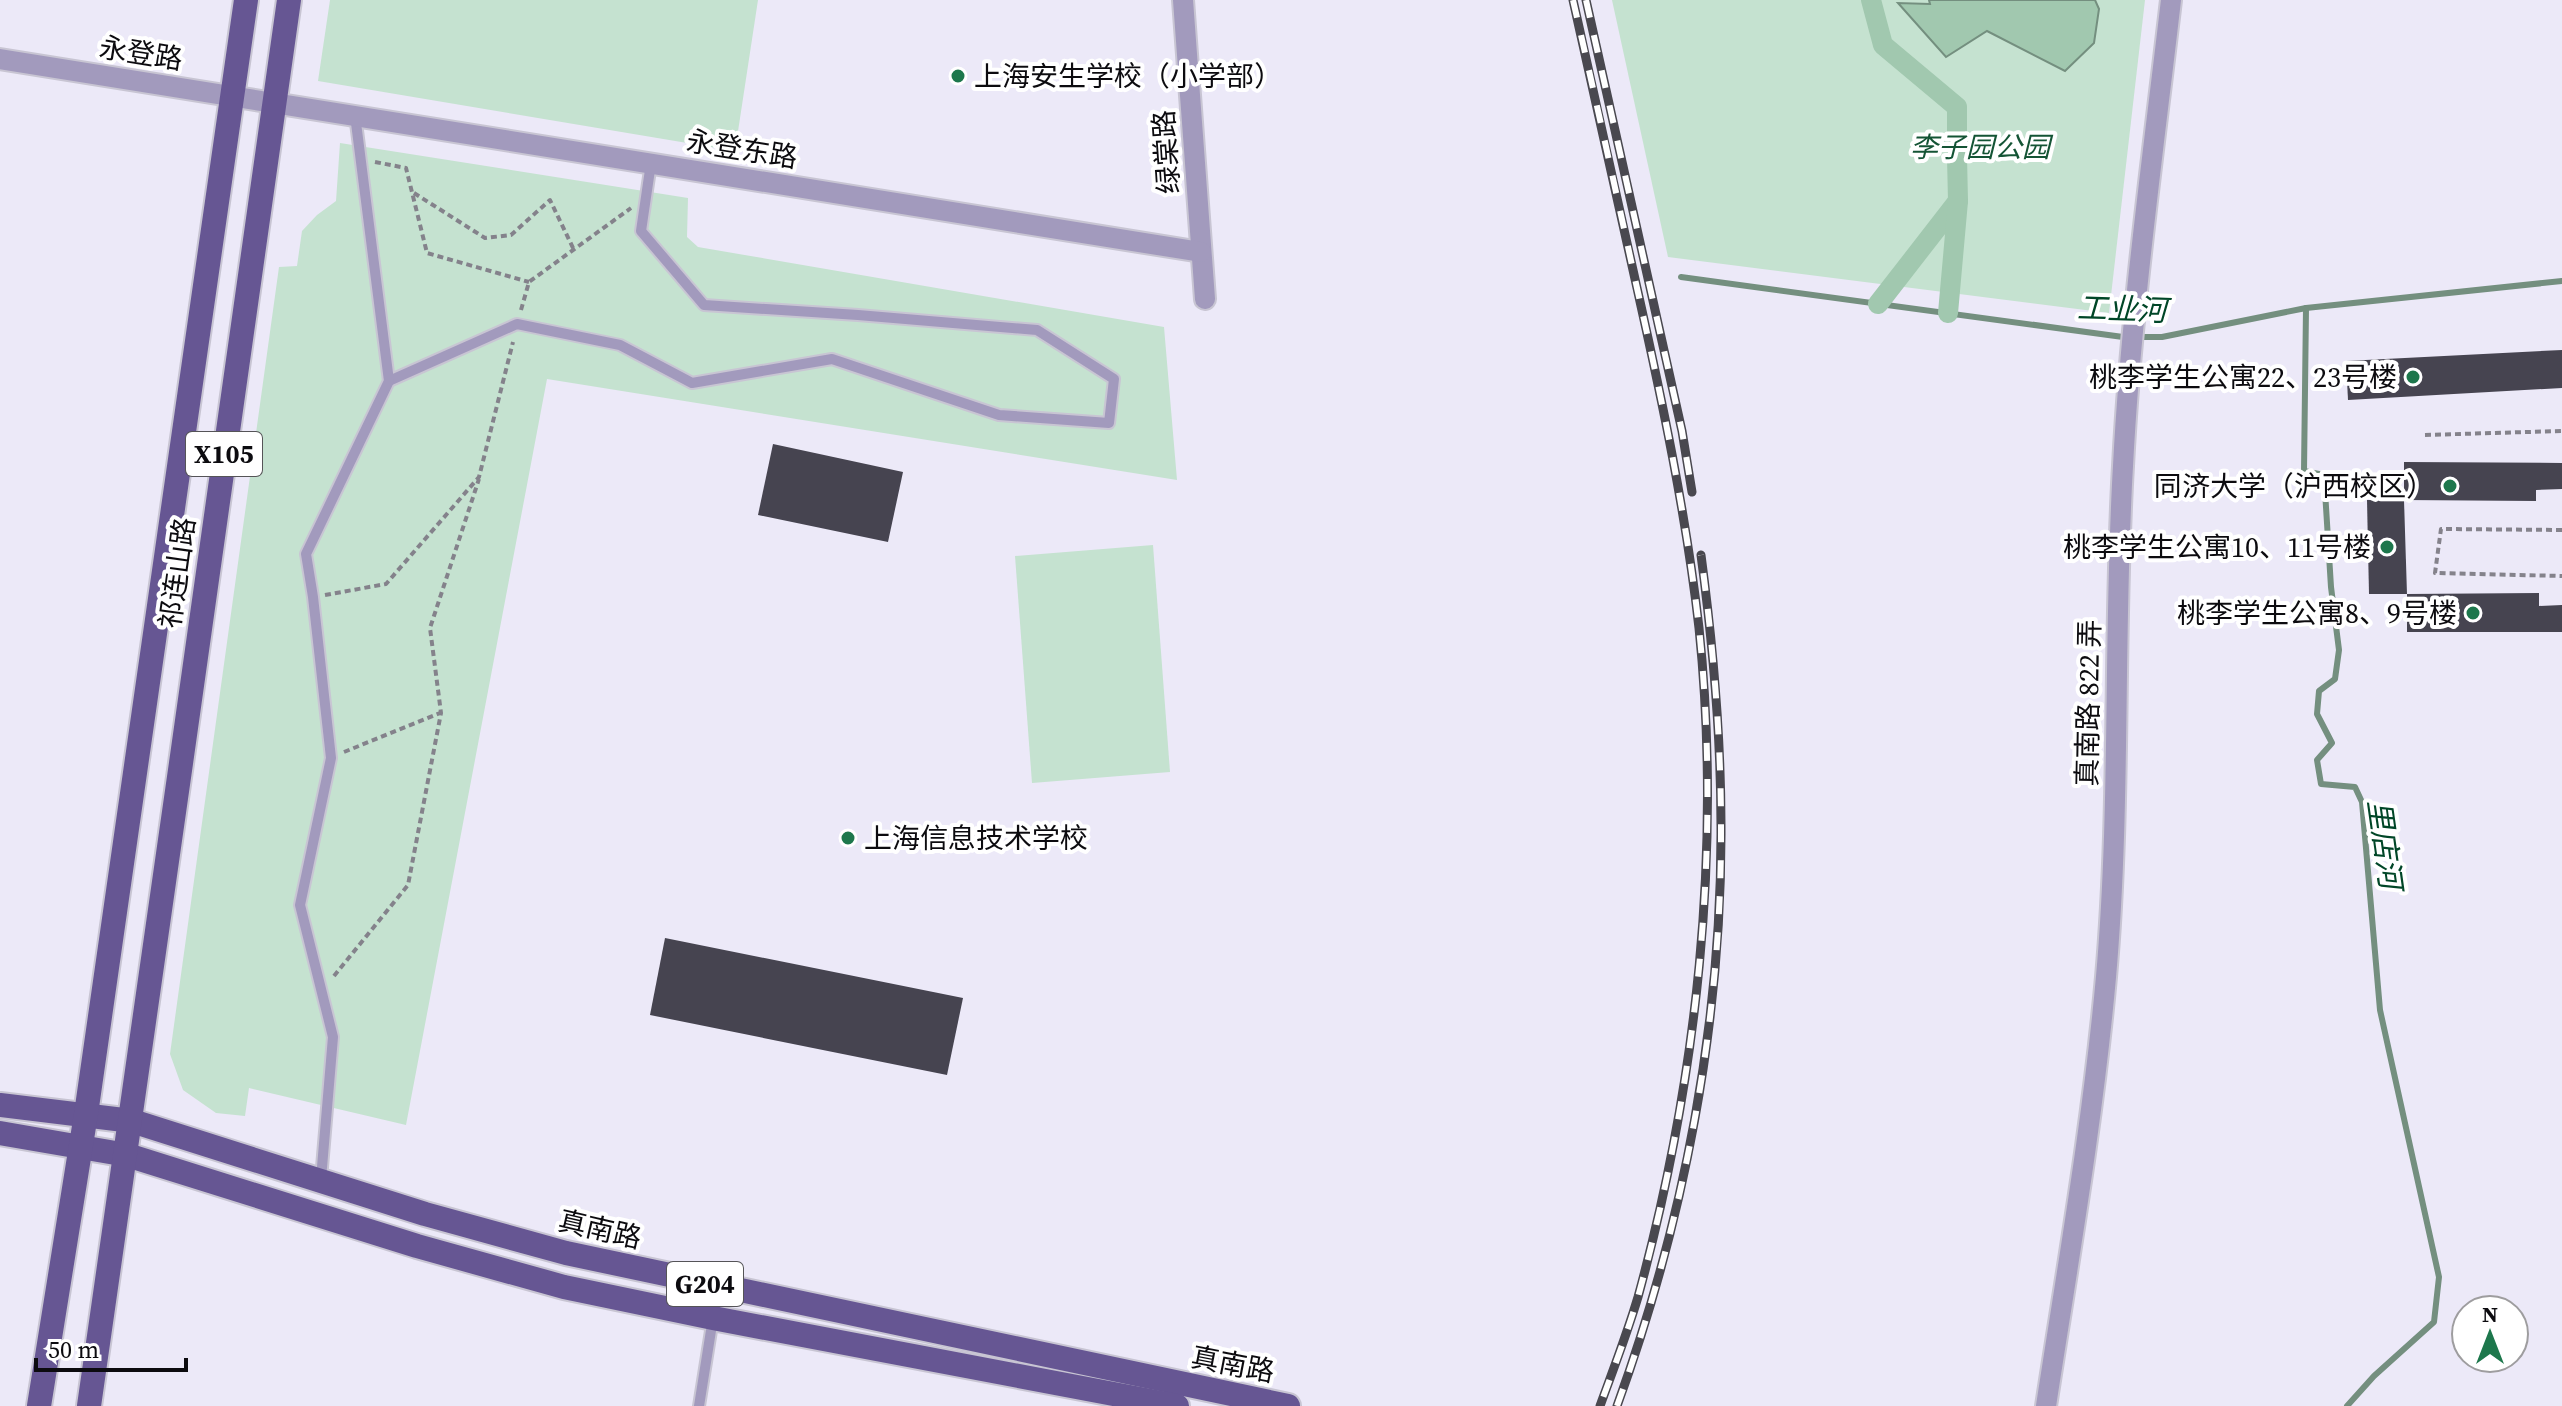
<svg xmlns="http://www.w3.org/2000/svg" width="2562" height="1406" viewBox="0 0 2562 1406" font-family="'Source Serif 4','Noto Sans SC',serif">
<rect width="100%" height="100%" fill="#ece9f8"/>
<!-- green -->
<g fill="#c5e2d0">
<polygon points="330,0 758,0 735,151 318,81"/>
<polygon points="1612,0 2145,0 2109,313 1668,257"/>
<polygon points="340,143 688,198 687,237 698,247 1164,327 1177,480 547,379 406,1125 249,1088 245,1116 216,1113 183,1090 170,1054 279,267 297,266 302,231 317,215 336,201"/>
<polygon points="1153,545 1170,772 1032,783 1015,556"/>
</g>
<!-- water -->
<polygon fill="#a1c8af" stroke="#748f7f" stroke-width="2" points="1929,0 2095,0 2099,9 2094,43 2065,71 1987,31 1946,57 1898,3 1930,4"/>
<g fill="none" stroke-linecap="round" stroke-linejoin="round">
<!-- stream -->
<g stroke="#748f7f" stroke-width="6">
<polyline points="1681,277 2123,337 2162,337 2306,308 2562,281"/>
<polyline points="2306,308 2304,471 2324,475 2331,587 2339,650 2335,679 2319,691 2317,714 2332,743 2317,760 2321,784 2355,787 2362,802 2380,1010 2439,1277 2434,1322 2374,1376 2347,1406"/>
</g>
<!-- canal -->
<g stroke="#a1c8af" stroke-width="20">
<polyline points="1871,0 1883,45 1957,107 1957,136"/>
<polyline points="1878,304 1958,201"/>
<polyline points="1948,313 1958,201 1957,157"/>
</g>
</g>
<!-- building -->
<g fill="#464450">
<polygon points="2562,350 2562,388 2348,400 2346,361"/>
<polygon points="773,444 903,472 888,542 758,515"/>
<polygon points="2404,462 2562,463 2562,489 2536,490 2536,501 2404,500"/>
<polygon points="2367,500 2404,500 2407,594 2369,594"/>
<polygon points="2539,593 2539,606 2562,605 2562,632 2407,632 2407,594"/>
<polygon points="665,938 963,998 947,1075 650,1015"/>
</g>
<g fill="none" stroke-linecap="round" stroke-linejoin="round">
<!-- lane casing -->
<g stroke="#c8c5d3" stroke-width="14">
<g id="lane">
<polyline points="389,381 517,324 620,345 692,383 832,359 999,415 1109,423 1114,379 1037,330 858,315 704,305 641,231 651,163"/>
<polyline points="321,1179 333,1037 300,905 331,758 313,597 306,554 389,381 355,115"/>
<polyline points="699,1406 713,1318"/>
</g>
</g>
<!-- street casing -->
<g stroke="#c8c5d3" stroke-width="24">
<g id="street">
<polyline points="1183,0 1205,299"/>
<polyline points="0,59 1201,252"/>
<path d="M2046,1406C2068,1263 2093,1121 2106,977C2121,807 2113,636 2123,466C2131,310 2153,155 2171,0"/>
</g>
</g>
<!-- primary casing -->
<g stroke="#c8c5d3" stroke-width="28">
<g id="primary">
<polyline points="0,1105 132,1121 425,1214 566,1253 1288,1406"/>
<polyline points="0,1133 127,1155 417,1246 564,1287 713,1318 1177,1406"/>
<polyline points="39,1406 86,1114 246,0"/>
<path d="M89,1406C159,938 220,468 289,0"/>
</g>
</g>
<!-- path -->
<g stroke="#84828b" stroke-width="4" stroke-dasharray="6 4" stroke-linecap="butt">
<polyline points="375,162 406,168 427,253 529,282"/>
<polyline points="414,193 485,238 511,235 550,200 574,250"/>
<polyline points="521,310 529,282 631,208"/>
<polyline points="2425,435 2562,431"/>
<polyline points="2562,530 2441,529 2435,573 2562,576"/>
<polyline points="325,595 386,584 479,477 513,342"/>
<polyline points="344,752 440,713"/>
<polyline points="334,976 408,885 441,713 430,628 479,479"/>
</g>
<!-- lane -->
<use href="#lane" stroke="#a29abd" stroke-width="10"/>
<!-- street -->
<use href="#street" stroke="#a29abd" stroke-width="20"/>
<!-- primary -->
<use href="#primary" stroke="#665693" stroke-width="24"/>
<!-- rail casing -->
<g stroke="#49484f" stroke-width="9">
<g id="rail">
<path d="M1573,0C1595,96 1616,192 1637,288C1662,400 1686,513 1699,628C1722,851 1697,1081 1638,1297C1627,1334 1613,1370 1600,1406"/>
<polyline points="1586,0 1682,431 1692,492"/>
<path d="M1617,1406C1684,1222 1722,1022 1721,826C1721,735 1713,645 1701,555"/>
</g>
</g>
<!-- rail -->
<use href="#rail" stroke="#fff" stroke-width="6" stroke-dasharray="18" stroke-linecap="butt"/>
</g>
<!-- markers -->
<g fill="#1d774c" stroke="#fff" stroke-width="3">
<circle cx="958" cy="76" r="8"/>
<circle cx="2413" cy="377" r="8"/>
<circle cx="2450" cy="486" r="8"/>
<circle cx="2387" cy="547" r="8"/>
<circle cx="2473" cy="613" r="8"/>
<circle cx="848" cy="838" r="8"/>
</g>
<g text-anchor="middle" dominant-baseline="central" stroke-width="8" stroke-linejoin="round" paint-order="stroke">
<!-- shield labels -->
<g fill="#fff" stroke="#555457" stroke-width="2">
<rect x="186" y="432" width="76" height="44" rx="6"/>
<rect x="667" y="1262" width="76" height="44" rx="6"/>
</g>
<g font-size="26" font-weight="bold" fill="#0c0b0f">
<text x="224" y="454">X105</text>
<text x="705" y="1284">G204</text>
</g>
<!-- street labels -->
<g font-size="28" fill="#0c0b0f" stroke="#fff">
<text transform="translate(141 53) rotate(9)">永登路</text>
<text transform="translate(742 149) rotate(9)">永登东路</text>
<text transform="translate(1166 152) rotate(-94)">绿棠路</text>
<text transform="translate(177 573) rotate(-82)">祁连山路</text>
<text transform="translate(2088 703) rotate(-89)">真南路 822 弄</text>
<text transform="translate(600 1229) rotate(13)">真南路</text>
<text transform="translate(1233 1364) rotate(11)">真南路</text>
</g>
<!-- poi labels -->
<g font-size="28" fill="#0c0b0f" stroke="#fff" text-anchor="end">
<text x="974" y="76" text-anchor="start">上海安生学校（小学部）</text>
<text x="2397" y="377">桃李学生公寓22、23号楼</text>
<text x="2434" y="486">同济大学（沪西校区）</text>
<text x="2371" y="547">桃李学生公寓10、11号楼</text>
<text x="2457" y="613">桃李学生公寓8、9号楼</text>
<text x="864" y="838" text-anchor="start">上海信息技术学校</text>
</g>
<!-- park labels -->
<g font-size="28" font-style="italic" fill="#145435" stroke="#fff">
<text x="1980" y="147">李子园公园</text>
</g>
<!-- water labels -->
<g font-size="30" font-style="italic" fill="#004627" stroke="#fff">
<text transform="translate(2122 309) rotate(2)">工业河</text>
<text transform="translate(2385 844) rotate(82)">里店河</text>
</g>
</g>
<!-- north arrow -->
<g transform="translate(2490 1334)"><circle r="38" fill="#ffffff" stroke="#9e9d9f" stroke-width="2"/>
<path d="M0-6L14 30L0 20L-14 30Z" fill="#1d774c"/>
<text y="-12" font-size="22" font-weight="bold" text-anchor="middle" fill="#0c0b0f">N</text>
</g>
<!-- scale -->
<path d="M36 1358v12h150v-12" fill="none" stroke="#0c0b0f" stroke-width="4"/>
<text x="48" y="1358" font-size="24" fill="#0c0b0f" stroke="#ffffff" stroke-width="6" paint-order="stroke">50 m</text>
</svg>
